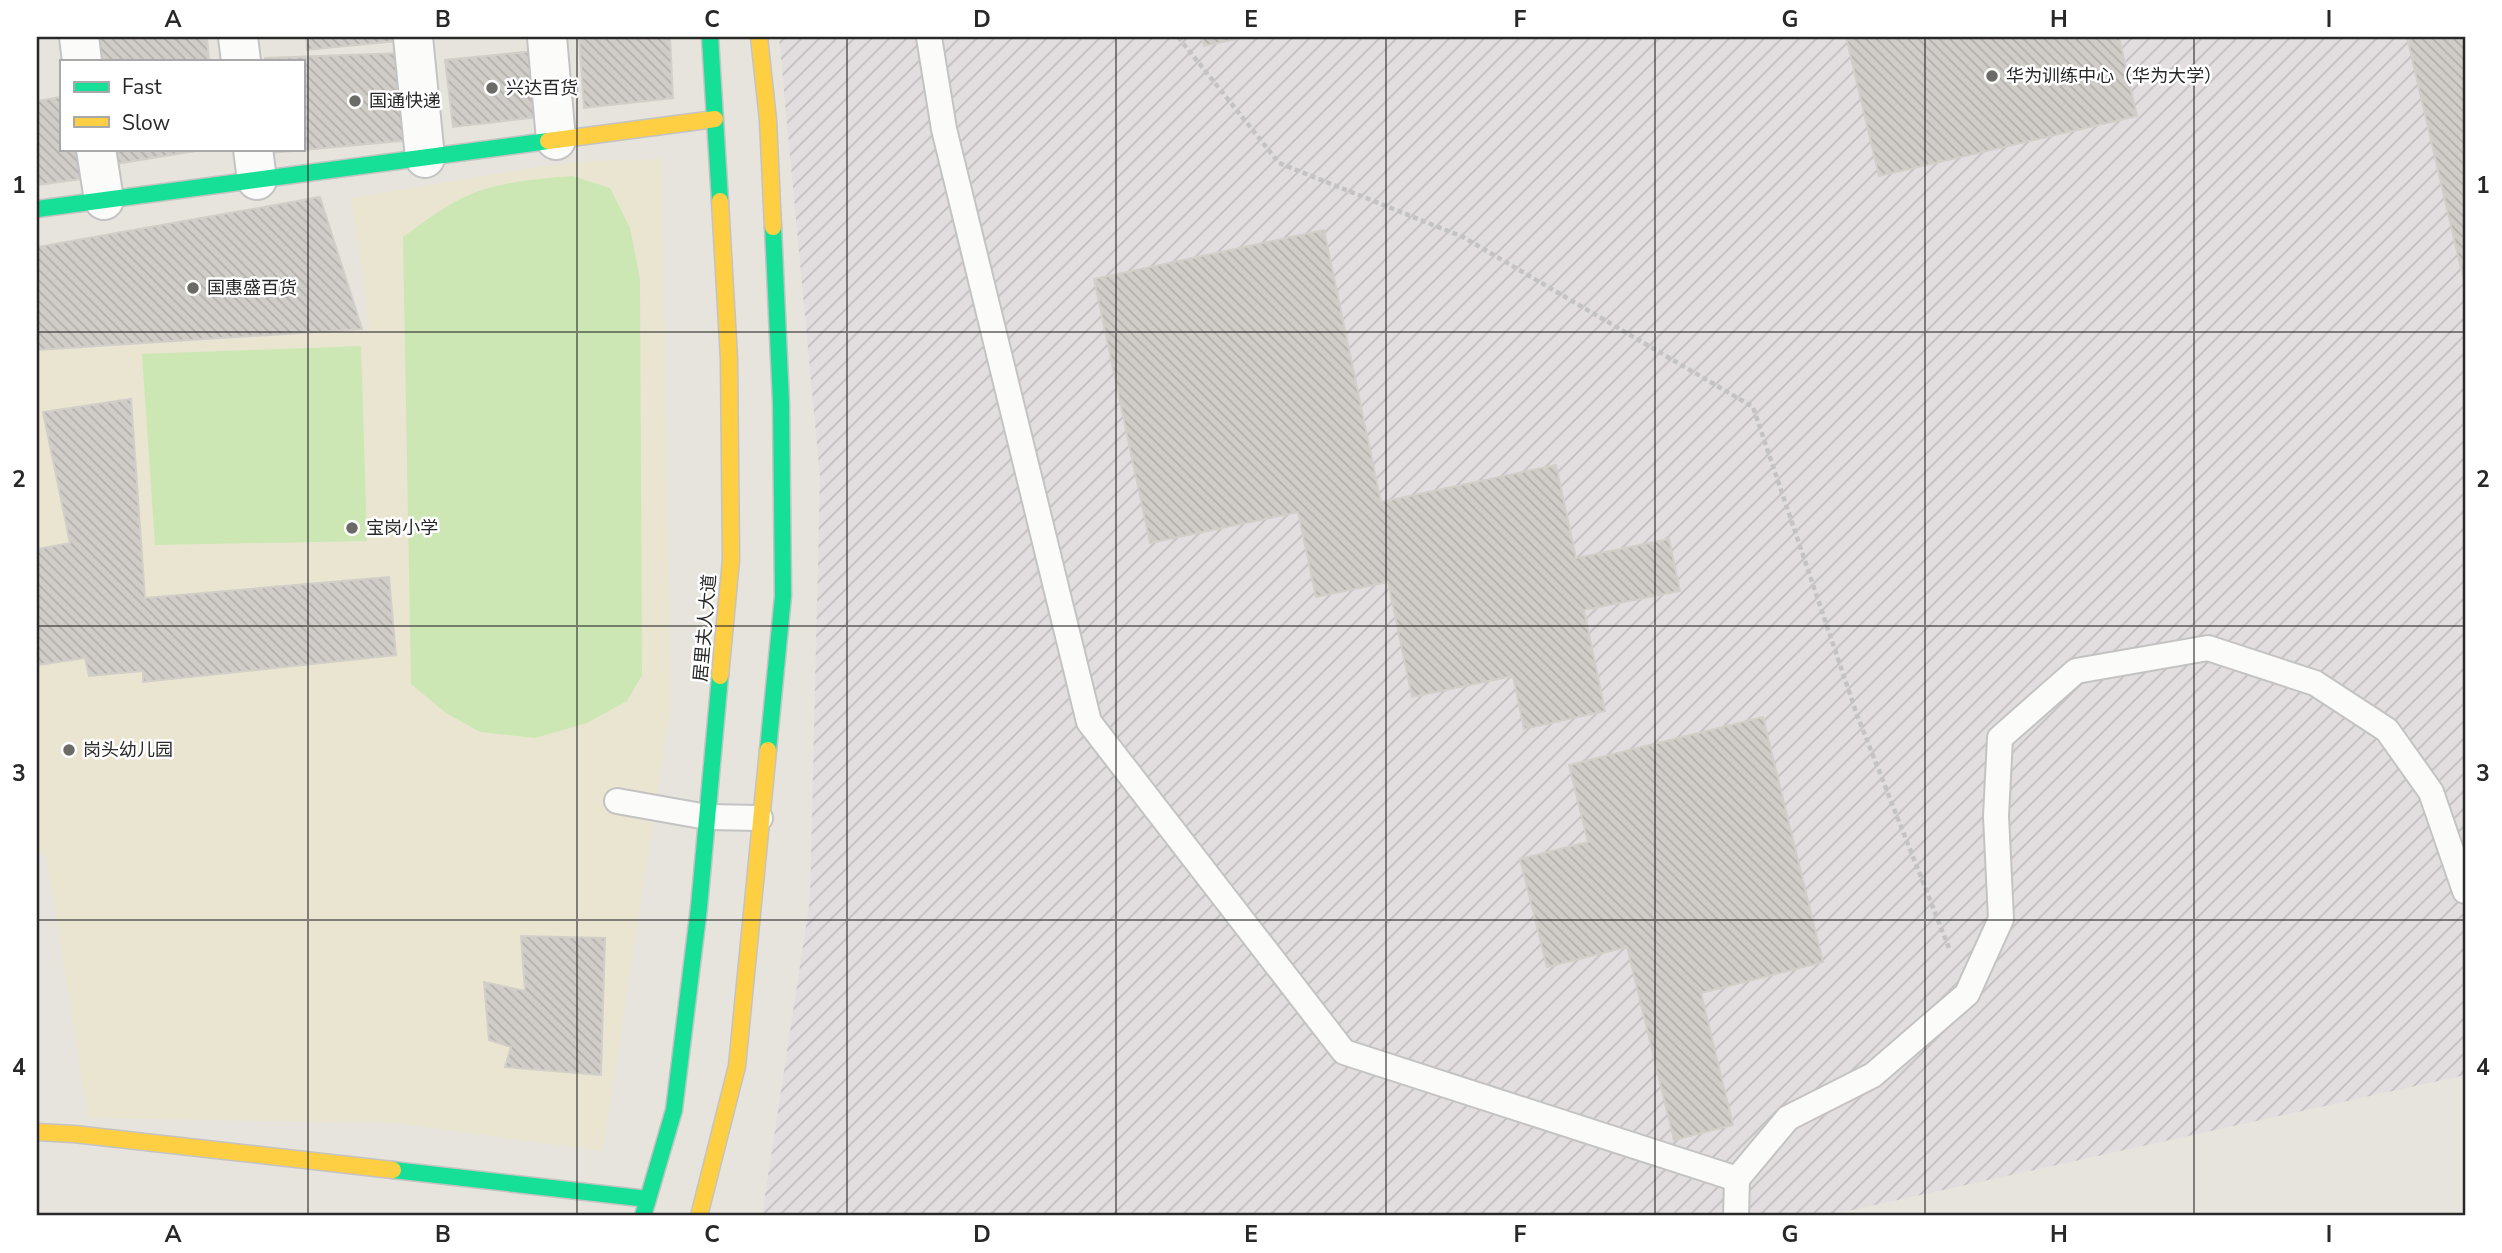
<svg xmlns="http://www.w3.org/2000/svg" width="2502" height="1253" viewBox="0 0 2502 1253" font-family="'Nunito Sans','Noto Sans SC',sans-serif">
<defs>
<pattern id="industrial-furrows" width="10" height="10" patternUnits="userSpaceOnUse" patternTransform="scale(1.75)"><rect width="10" height="10" fill="#e2dee0"/><path d="M-1 1l2-2M0 10L10 0M9 11l2-2" fill="none" stroke="#c2bec0"/></pattern>
<pattern id="building-back-hatch" width="6" height="6" patternUnits="userSpaceOnUse" patternTransform="scale(1.75)"><rect width="6" height="6" fill="#d0cdc8"/><path d="M-1 5l2 2M0 0l6 6M5-1l2 2" fill="none" stroke="#b3b0ac"/></pattern>
</defs>
<rect width="100%" height="100%" fill="#e7e4dd"/>
<!-- industrial -->
<polygon fill="url(#industrial-furrows)" points="779,37 2465,37 2465,1075 1825,1216 762,1216 810,900 820,477"/>
<!-- education -->
<polygon fill="#eae5d1" points="662,159 671,706 603,1151 396,1123 88,1118 46,855 37,853 37,351 370,330 351,198 538,167 590,161"/>
<!-- pitch -->
<g fill="#cce7b3">
<path d="M573,176L610,188L630,228L640,279L642,675L627,701L587,723L535,738L480,732L446,713L411,684L403,237C425,221 455,198 482,190C511,181 543,178 573,176Z"/>
<polygon points="361,346 367,541 155,545 142,354"/>
</g>
<!-- building -->
<g fill="url(#building-back-hatch)" stroke="#d2cfc9" stroke-width="2">
<polygon points="97,37 207,37 209,61 100,61"/>
<polygon points="306,37 397,37 397,41 307,50"/>
<polygon points="579,37 670,37 673,98 584,108"/>
<polygon points="1201,37 1245,37 1204,46"/>
<polygon points="1846,37 2119,37 2137,116 1879,176"/>
<polygon points="2407,37 2465,37 2465,286"/>
<polygon points="534,51 539,117 453,127 445,60"/>
<polygon points="402,53 411,140 271,153 270,149 303,149 303,61 265,61 265,58"/>
<polygon points="61,97 61,149 78,149 82,179 37,185 37,101"/>
<polygon points="108,149 208,149 109,165"/>
<polygon points="320,197 362,329 37,350 37,247"/>
<polygon points="1324,230 1381,502 1556,465 1576,558 1669,539 1680,591 1584,610 1605,711 1524,729 1513,676 1412,697 1388,582 1316,597 1298,512 1150,543 1094,279"/>
<polygon points="131,399 145,598 389,577 396,655 143,682 143,671 89,676 85,658 37,665 37,549 70,543 43,412"/>
<polygon points="1763,717 1823,962 1701,993 1733,1125 1674,1140 1627,947 1547,967 1520,859 1588,842 1569,765"/>
<polygon points="521,936 605,938 601,1075 505,1067 511,1047 489,1040 484,982 525,991"/>
</g>
<g fill="none" stroke-linecap="round" stroke-linejoin="round">
<!-- lane casing -->
<g stroke="#c4c3c3" stroke-width="28">
<g id="lane">
<polyline points="929,37 944,129 1089,722 1344,1052 1737,1179"/>
<polyline points="617,801 707,817 760,818"/>
<polyline points="1736,1216 1737,1179 1788,1118 1873,1075 1967,994 2001,919 1996,816 2000,738 2076,671 2208,648 2315,683 2387,730 2431,792 2465,891"/>
</g>
</g>
<!-- street casing -->
<g stroke="#c4c3c3" stroke-width="42">
<g id="street">
<polyline points="79,37 82,61"/>
<polyline points="238,37 241,61"/>
<polyline points="413,37 425,158"/>
<polyline points="547,37 556,140"/>
<polyline points="96,149 104,200"/>
<polyline points="253,149 257,180"/>
</g>
</g>
<!-- fast casing -->
<g stroke="#c4c3c3" stroke-width="19">
<g id="fast">
<polyline points="710,37 720,201"/>
<polyline points="37,209 548,141"/>
<polyline points="768,750 783,596 781,402 773,227"/>
<polyline points="393,1170 648,1199"/>
<polyline points="643,1216 674,1110 699,907 720,676"/>
</g>
</g>
<!-- slow casing -->
<g stroke="#c4c3c3" stroke-width="19">
<g id="slow">
<polyline points="759,37 768,120 773,227"/>
<polyline points="548,141 715,119"/>
<polyline points="720,201 729,359 731,560 720,676"/>
<polyline points="37,1132 74,1134 393,1170"/>
<polyline points="699,1216 737,1066 768,750"/>
</g>
</g>
<!-- path -->
<polyline stroke="#c4c3c3" stroke-width="4.5" stroke-dasharray="5 3.5" stroke-linecap="butt" points="1178,37 1279,163 1463,237 1753,407 1857,715 1949,948"/>
<!-- lane -->
<use href="#lane" stroke="#fbfbfa" stroke-width="24"/>
<!-- street -->
<use href="#street" stroke="#fbfbfa" stroke-width="38"/>
<!-- fast -->
<use href="#fast" stroke="#16e098" stroke-width="16"/>
<!-- slow -->
<use href="#slow" stroke="#ffcf43" stroke-width="16"/>
</g>
<!-- grid -->
<path fill="none" stroke="#282828" stroke-width="2" stroke-opacity="0.55" d="M308,37V1216M577,37V1216M847,37V1216M1116,37V1216M1386,37V1216M1655,37V1216M1925,37V1216M2194,37V1216M37,332H2465M37,626H2465M37,920H2465"/>
<!-- markers -->
<g fill="#6b6a67" stroke="#fff" stroke-width="2.5">
<circle cx="1992" cy="76" r="7"/>
<circle cx="492" cy="88" r="7"/>
<circle cx="355" cy="101" r="7"/>
<circle cx="193" cy="288" r="7"/>
<circle cx="352" cy="528" r="7"/>
<circle cx="69" cy="750" r="7"/>
</g>
<g text-anchor="middle" dominant-baseline="central" stroke-width="5" stroke-linejoin="round" paint-order="stroke">
<!-- poi labels -->
<g font-size="18" fill="#282828" stroke="#fff" text-anchor="start">
<text x="2006" y="76">华为训练中心（华为大学）</text>
<text x="506" y="88">兴达百货</text>
<text x="369" y="101">国通快递</text>
<text x="207" y="288">国惠盛百货</text>
<text x="366" y="528">宝岗小学</text>
<text x="83" y="750">岗头幼儿园</text>
</g>
<!-- street labels -->
<g font-size="18" fill="#282828" stroke="#fff">
<text transform="translate(705 628) rotate(-85)">居里夫人大道</text>
</g>
</g>
<!-- border -->
<rect width="2502" height="1253" fill="none" stroke="#ffffff" stroke-width="77"/>
<!-- legend -->
<rect x="60" y="60" width="245" height="91" fill="#ffffff" stroke="#a9a9a9" stroke-width="2"/>
<rect x="74" y="82" width="35" height="10" fill="#16e098" stroke="#a9a9a9" stroke-width="2"/>
<text x="122" y="94" font-size="21" fill="#282828">Fast</text>
<rect x="74" y="117" width="35" height="10" fill="#ffcf43" stroke="#a9a9a9" stroke-width="2"/>
<text x="122" y="130" font-size="21" fill="#282828">Slow</text>
<rect x="38" y="38" width="2426" height="1176" fill="none" stroke="#282828" stroke-width="2.5"/>
<g font-size="23" text-anchor="middle" font-weight="bold" fill="#282828">
<text x="173" y="27">A</text>
<text x="443" y="27">B</text>
<text x="712" y="27">C</text>
<text x="982" y="27">D</text>
<text x="1251" y="27">E</text>
<text x="1520" y="27">F</text>
<text x="1790" y="27">G</text>
<text x="2059" y="27">H</text>
<text x="2329" y="27">I</text>
<text x="19" y="193">1</text>
<text x="2483" y="193">1</text>
<text x="19" y="487">2</text>
<text x="2483" y="487">2</text>
<text x="19" y="781">3</text>
<text x="2483" y="781">3</text>
<text x="19" y="1075">4</text>
<text x="2483" y="1075">4</text>
<text x="173" y="1242">A</text>
<text x="443" y="1242">B</text>
<text x="712" y="1242">C</text>
<text x="982" y="1242">D</text>
<text x="1251" y="1242">E</text>
<text x="1520" y="1242">F</text>
<text x="1790" y="1242">G</text>
<text x="2059" y="1242">H</text>
<text x="2329" y="1242">I</text>
</g>
</svg>
